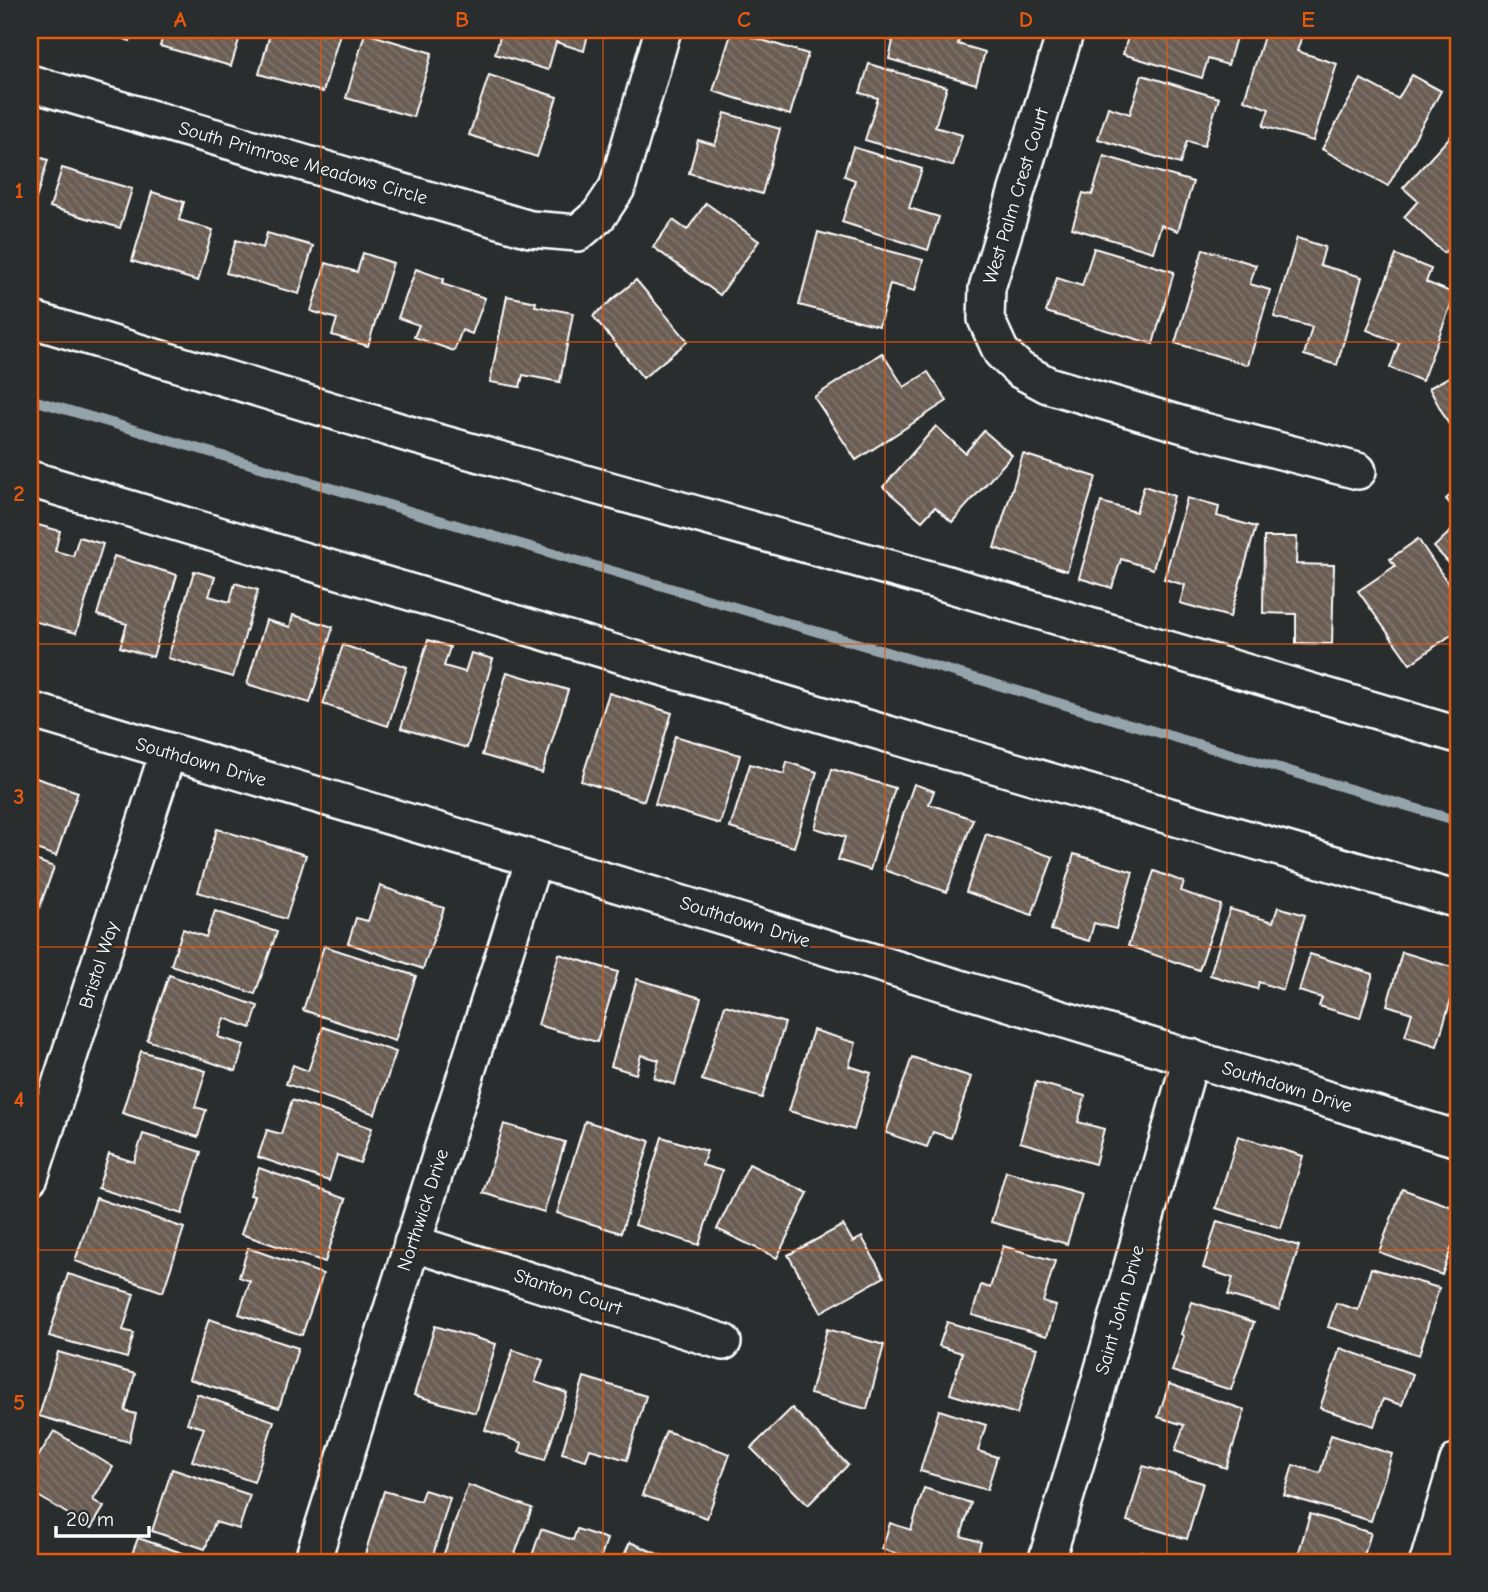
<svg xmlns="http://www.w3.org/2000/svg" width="1488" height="1592" viewBox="0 0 1488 1592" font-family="'Comic Neue',sans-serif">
<defs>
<pattern id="building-back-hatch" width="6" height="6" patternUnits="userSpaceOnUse" patternTransform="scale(1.75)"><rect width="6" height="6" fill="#6b5d52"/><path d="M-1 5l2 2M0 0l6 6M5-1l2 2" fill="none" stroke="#81756c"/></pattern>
</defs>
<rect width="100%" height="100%" fill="#2a2d2e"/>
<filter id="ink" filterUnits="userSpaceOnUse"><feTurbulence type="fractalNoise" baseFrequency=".0143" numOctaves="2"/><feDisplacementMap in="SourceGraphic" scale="14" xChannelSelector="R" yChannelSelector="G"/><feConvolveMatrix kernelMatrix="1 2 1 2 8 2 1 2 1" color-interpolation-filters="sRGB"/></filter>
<g filter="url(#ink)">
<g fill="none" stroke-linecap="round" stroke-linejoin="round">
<!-- stream -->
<polyline stroke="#95a4ab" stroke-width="10" points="30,399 1458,821"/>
</g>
<!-- building -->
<g fill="url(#building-back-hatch)" stroke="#fff" stroke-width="2">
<polygon points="101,30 134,30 130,41 100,31"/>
<polygon points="165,30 242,30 231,66 160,46"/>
<polygon points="271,30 341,30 323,92 259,74"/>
<polygon points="502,30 589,30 584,51 556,42 548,70 495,54"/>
<polygon points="879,30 962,30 958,44 985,52 976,84 889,59 893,41 877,36"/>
<polygon points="1130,30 1238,30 1228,65 1208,59 1202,78 1123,54"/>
<polygon points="1266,30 1304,30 1297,51 1337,64 1313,141 1263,126 1269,109 1244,100"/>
<polygon points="732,31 808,54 790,115 713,91"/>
<polygon points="365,33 432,53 413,117 346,98"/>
<polygon points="869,64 947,87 935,127 962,135 953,166 865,140 878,98 860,93"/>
<polygon points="489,75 557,97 537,157 469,135"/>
<polygon points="1142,75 1219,98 1204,146 1187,141 1180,164 1098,139 1108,107 1130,114"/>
<polygon points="1412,75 1441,91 1388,186 1322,149 1361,79 1398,99"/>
<polygon points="725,113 780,129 762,194 689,173 698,140 715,145"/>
<polygon points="1458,128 1458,238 1444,253 1404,217 1418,201 1403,188"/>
<polygon points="853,147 922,169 909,208 939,217 928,250 842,222 855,180 844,176"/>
<polygon points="30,154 48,160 30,218"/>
<polygon points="1104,156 1193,182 1178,231 1161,225 1153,252 1072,228 1083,193 1092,195"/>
<polygon points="62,168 132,189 120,228 50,207"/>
<polygon points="152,192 184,202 179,220 213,230 198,281 132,261"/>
<polygon points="706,203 759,241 720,295 653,247 673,220 687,230"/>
<polygon points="818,232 923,260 915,291 890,284 879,326 799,305"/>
<polygon points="267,233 313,246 299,294 226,273 236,240 263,248"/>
<polygon points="1297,238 1325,247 1320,265 1362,277 1337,365 1304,355 1312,327 1274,317"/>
<polygon points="1094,248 1174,272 1153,344 1046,312 1057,278 1082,286"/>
<polygon points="1203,249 1256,265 1250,284 1270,290 1248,365 1175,343"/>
<polygon points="363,253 393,263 368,346 332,335 337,319 311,311 326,263 357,272"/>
<polygon points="1396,255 1431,269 1426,282 1455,294 1422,381 1390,368 1399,343 1367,330"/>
<polygon points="416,269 444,279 442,284 485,298 472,334 462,330 454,351 414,337 419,325 398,318"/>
<polygon points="636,280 688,341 643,378 593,316"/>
<polygon points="507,296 536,302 535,306 573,313 560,382 523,375 520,387 490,382"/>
<polygon points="882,353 904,387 928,372 947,401 856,460 814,397"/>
<polygon points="1458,372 1458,441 1429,388"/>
<polygon points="936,426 965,453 984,431 1012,455 952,522 935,507 922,521 883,487"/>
<polygon points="1023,454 1096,477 1067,571 994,548"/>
<polygon points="1144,486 1174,496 1153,569 1121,559 1112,588 1079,578 1101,502 1136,512"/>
<polygon points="1458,488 1458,513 1446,499"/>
<polygon points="1187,498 1219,507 1217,516 1256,527 1230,617 1180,603 1185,585 1164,579"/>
<polygon points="1458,524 1458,573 1434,547"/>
<polygon points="38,525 60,531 55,551 73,556 79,537 103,544 76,633 30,620 30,553"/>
<polygon points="1264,537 1297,537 1296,564 1334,565 1332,644 1296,643 1296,614 1263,613"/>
<polygon points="1418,539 1458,598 1458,630 1410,664 1358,591 1395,566 1390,559"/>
<polygon points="114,556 177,575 153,657 120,647 127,624 97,615"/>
<polygon points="194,571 215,577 209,596 230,602 235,583 258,590 233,677 168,658"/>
<polygon points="293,615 333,627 310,703 247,684 266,620 290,627"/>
<polygon points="428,640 450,647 444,666 465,672 471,653 493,659 467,748 401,728"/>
<polygon points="343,645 407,667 388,726 323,704"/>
<polygon points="507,672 568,690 542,773 482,755"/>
<polygon points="609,693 672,713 644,801 581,781"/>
<polygon points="675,736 740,755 720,824 655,804"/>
<polygon points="787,762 817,772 794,847 730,828 750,764 784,774"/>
<polygon points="832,769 895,788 870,870 838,860 845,837 815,828"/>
<polygon points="30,776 78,792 56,856 30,847"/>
<polygon points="914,784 934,791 929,804 973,819 947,892 884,870"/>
<polygon points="217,829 306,855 286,919 198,892"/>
<polygon points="986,834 1053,857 1032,915 966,892"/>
<polygon points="1074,854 1133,872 1116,929 1094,923 1089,941 1051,930"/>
<polygon points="30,858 54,867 32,928 30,927"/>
<polygon points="1154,871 1184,882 1181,891 1221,905 1199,970 1128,946"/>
<polygon points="380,886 444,908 423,969 348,943 356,918 368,921"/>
<polygon points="1278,907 1305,915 1283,990 1259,982 1257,989 1210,975 1230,909 1273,922"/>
<polygon points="215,911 277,932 255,994 171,965 183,929 206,937"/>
<polygon points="324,946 416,976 395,1041 303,1010"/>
<polygon points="1402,952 1458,969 1458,976 1437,1046 1405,1036 1412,1013 1387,1005"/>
<polygon points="559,954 618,972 597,1042 538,1025"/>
<polygon points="1310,954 1373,974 1360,1018 1319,1006 1322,998 1299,991"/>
<polygon points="169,975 258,1006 251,1028 224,1018 218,1037 244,1045 236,1071 147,1040"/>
<polygon points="637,979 701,998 675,1085 654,1078 659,1060 641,1055 636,1074 611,1066"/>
<polygon points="725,1005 785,1023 762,1098 702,1080"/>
<polygon points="323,1027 396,1052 375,1114 286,1084 293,1065 308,1071"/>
<polygon points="813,1030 856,1043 849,1066 871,1073 854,1130 789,1111"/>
<polygon points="141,1051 206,1071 195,1107 206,1110 198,1137 122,1113"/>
<polygon points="912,1057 971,1077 951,1138 933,1132 927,1147 886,1133"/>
<polygon points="1036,1082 1085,1096 1078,1122 1104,1129 1095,1164 1020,1142"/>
<polygon points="292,1100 372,1128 360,1163 337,1155 329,1181 258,1157 267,1130 281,1134"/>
<polygon points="585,1121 650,1141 621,1233 557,1213"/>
<polygon points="504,1124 565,1142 544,1212 483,1193"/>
<polygon points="143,1134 201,1152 182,1214 98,1188 109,1154 134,1162"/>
<polygon points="1238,1136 1303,1156 1281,1228 1216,1208"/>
<polygon points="662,1137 707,1151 702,1165 722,1171 699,1245 635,1225"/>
<polygon points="749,1164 808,1193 777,1258 717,1229"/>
<polygon points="259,1168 346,1199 325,1262 241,1234 254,1196 250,1195"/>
<polygon points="1006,1171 1082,1194 1067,1244 991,1222"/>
<polygon points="1402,1189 1458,1209 1458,1229 1442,1275 1379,1252"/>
<polygon points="96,1198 184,1228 163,1292 75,1261"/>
<polygon points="1217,1221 1299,1246 1279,1310 1228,1295 1233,1278 1203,1268"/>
<polygon points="843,1225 853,1242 862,1237 884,1277 821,1312 788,1255"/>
<polygon points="1003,1246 1055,1261 1043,1302 1056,1306 1047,1336 972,1315 981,1285 990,1288"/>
<polygon points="248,1248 323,1274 302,1335 239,1314 250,1281 239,1277"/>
<polygon points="1371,1268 1439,1288 1419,1355 1328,1327 1336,1303 1358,1310"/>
<polygon points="68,1274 134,1294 123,1330 134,1333 127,1358 49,1336"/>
<polygon points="1192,1302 1254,1322 1231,1390 1172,1371 1184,1336 1181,1334"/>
<polygon points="209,1319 298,1348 279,1408 189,1379"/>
<polygon points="947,1322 1037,1348 1017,1414 950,1394 962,1353 939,1346"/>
<polygon points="435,1326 496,1344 476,1413 414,1395"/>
<polygon points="827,1329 884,1345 867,1409 810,1394"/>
<polygon points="1340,1348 1413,1374 1402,1405 1383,1399 1374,1426 1320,1408"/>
<polygon points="513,1350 543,1360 535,1382 567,1393 545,1460 519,1452 522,1443 485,1430"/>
<polygon points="58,1352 135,1374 125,1411 136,1414 129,1442 39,1416"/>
<polygon points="584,1377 646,1396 627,1460 590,1449 586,1460 562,1453"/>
<polygon points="1169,1384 1245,1410 1226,1468 1175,1451 1184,1425 1158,1417"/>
<polygon points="197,1394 274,1421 254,1482 192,1461 204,1428 187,1423"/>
<polygon points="792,1408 848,1465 808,1505 751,1448"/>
<polygon points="939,1410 986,1425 978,1451 997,1457 987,1490 920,1471"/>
<polygon points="54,1431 113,1467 93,1500 104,1507 91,1528 30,1491 30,1470"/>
<polygon points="666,1431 730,1454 707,1518 642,1495"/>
<polygon points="1331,1435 1392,1454 1371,1521 1284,1495 1293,1465 1320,1473"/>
<polygon points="1143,1466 1203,1483 1187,1539 1127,1521"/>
<polygon points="172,1469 250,1495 239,1529 215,1522 205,1549 152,1531"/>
<polygon points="468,1485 532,1508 512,1562 441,1562"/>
<polygon points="924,1488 971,1503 961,1536 981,1542 975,1562 924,1562 882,1549 890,1523 911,1530"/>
<polygon points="424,1490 450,1498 431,1562 393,1562 365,1554 384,1491 420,1501"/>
<polygon points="1310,1514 1371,1533 1362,1562 1346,1558 1345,1562 1296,1562"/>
<polygon points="541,1529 573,1540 577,1529 607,1539 599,1562 530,1562"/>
<polygon points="138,1538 209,1562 129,1562"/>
<polygon points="630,1542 676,1562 621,1562"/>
<polygon points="1141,1551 1173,1562 1137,1562"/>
</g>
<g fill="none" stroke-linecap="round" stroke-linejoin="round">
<!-- minor casing -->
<g stroke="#fff" stroke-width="40">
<g id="minor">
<polyline points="1066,30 987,288 986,319 1001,352 1020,370 1048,385 1204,431 1358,471"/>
<polyline points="30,83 530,229 578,233 599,215 617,188 663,30"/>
<polyline points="30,319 412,435 944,583 1458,735"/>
<polyline points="30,479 850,723 1458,900"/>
<polyline points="30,710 534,859 1458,1139"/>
<polyline points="30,1177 168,752"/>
<polyline points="412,1243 723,1342"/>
<polyline points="312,1562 534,859"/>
<polyline points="1046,1562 1086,1429 1191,1057"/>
<polyline points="1428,1562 1458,1461"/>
</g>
</g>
<!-- minor -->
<use href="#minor" stroke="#2a2d2e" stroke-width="35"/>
</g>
</g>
<!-- grid -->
<path fill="none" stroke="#e8590c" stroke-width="2" stroke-opacity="0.55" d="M321,30V1562M603,30V1562M885,30V1562M1167,30V1562M30,342H1458M30,644H1458M30,947H1458M30,1250H1458"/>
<g text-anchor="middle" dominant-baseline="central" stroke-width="5" stroke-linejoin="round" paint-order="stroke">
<!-- street labels -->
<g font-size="19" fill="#fff" stroke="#2a2d2e">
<text transform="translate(303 163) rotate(16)">South Primrose Meadows Circle</text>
<text transform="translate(1016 196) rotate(-73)">West Palm Crest Court</text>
<text transform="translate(201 762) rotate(16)">Southdown Drive</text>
<text transform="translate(745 922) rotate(17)">Southdown Drive</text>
<text transform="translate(99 965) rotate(-72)">Bristol Way</text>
<text transform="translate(1287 1087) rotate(17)">Southdown Drive</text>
<text transform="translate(423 1210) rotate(-72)">Northwick Drive</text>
<text transform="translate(568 1292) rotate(18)">Stanton Court</text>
<text transform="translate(1120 1310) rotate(-74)">Saint John Drive</text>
</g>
</g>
<!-- margin -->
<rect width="1488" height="1592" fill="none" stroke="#2a2d2e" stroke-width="77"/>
<!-- scale -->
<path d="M56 1526v10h93v-10" fill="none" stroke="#ffffff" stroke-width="3.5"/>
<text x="66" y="1526" font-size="21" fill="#ffffff" stroke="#2a2d2e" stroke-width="5" paint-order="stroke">20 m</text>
<rect x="38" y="38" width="1412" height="1516" fill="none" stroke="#e8590c" stroke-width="2.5"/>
<g font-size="23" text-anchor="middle" font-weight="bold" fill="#e8590c">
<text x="180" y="27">A</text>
<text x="462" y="27">B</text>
<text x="744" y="27">C</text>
<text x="1026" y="27">D</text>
<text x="1308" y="27">E</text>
<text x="19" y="198">1</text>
<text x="19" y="501">2</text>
<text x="19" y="804">3</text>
<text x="19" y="1107">4</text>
<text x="19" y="1410">5</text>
</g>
</svg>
